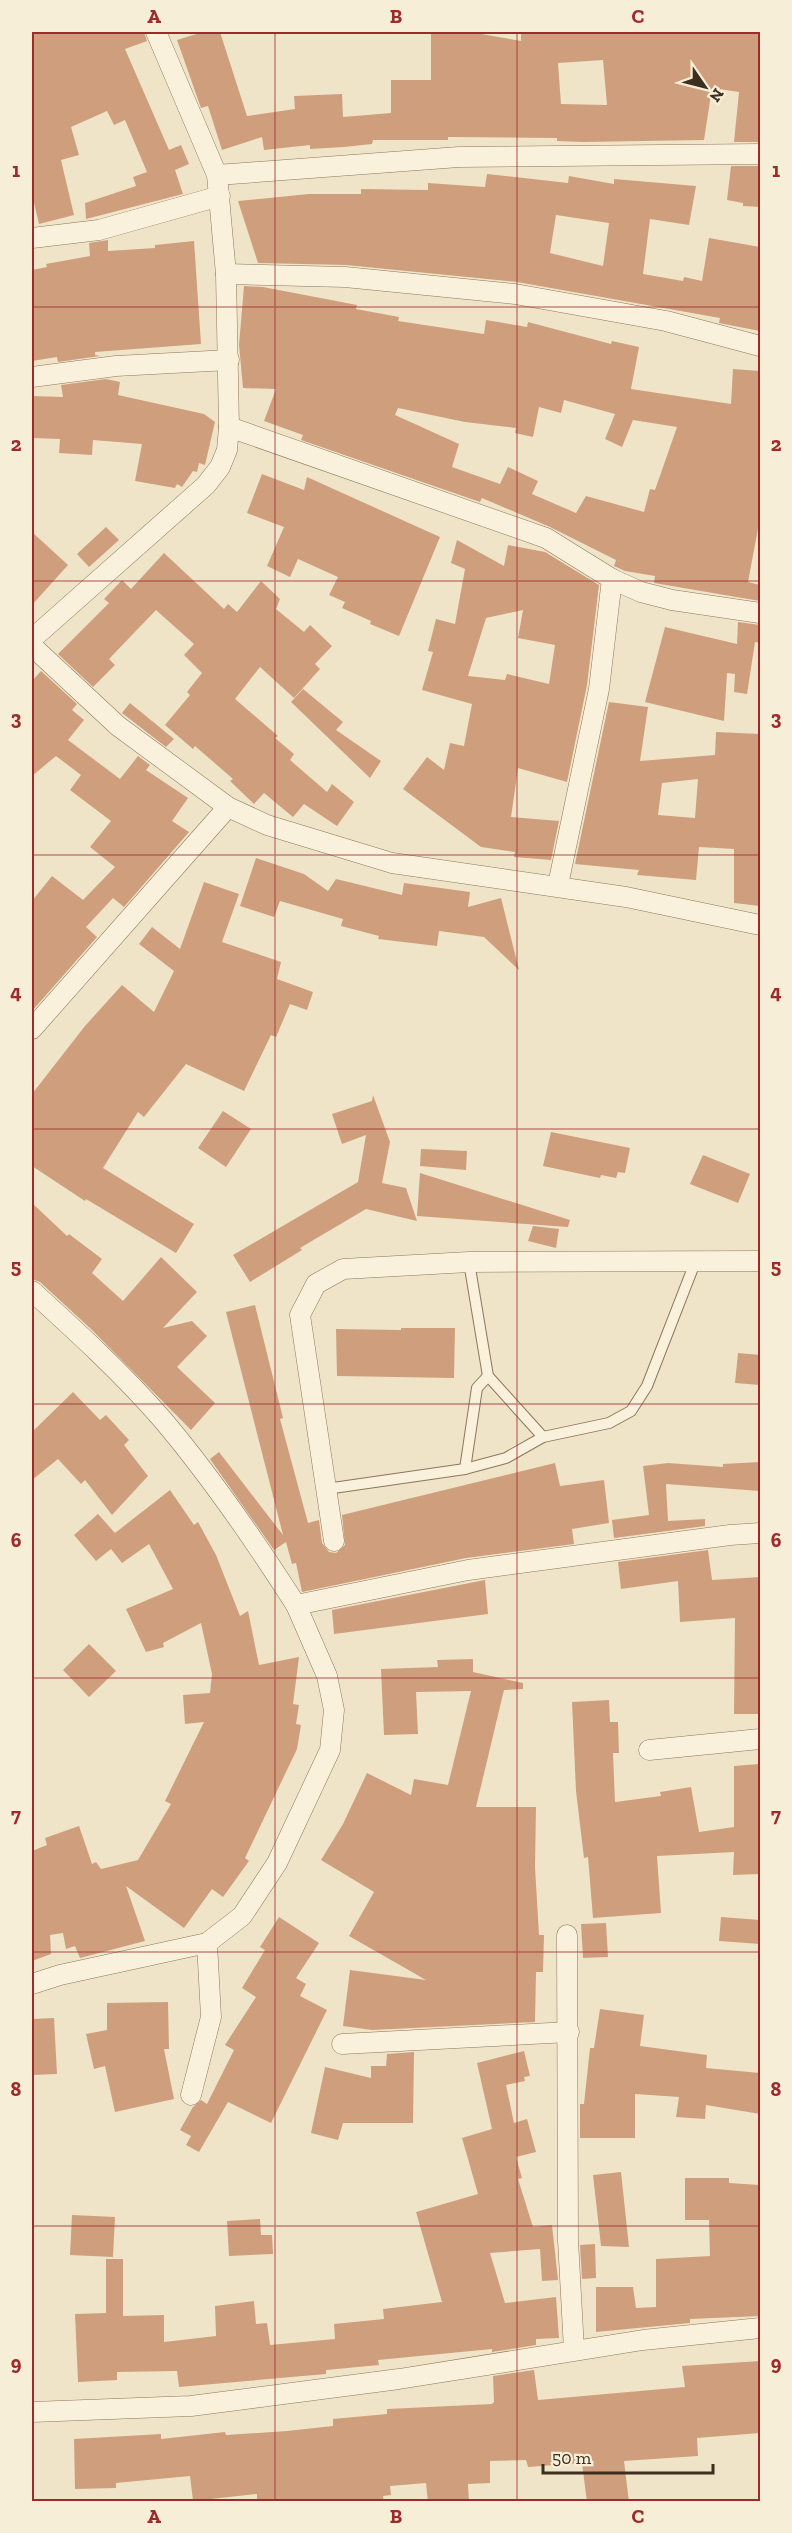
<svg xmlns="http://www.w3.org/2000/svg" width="792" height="2533" viewBox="0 0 792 2533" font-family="'Zilla Slab',serif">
<rect width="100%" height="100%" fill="#f0e4c8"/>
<!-- building -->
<g fill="#cf9f7d" fill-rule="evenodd">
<polygon points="32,32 144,32 147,41 125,49 169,150 181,145 189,164 175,170 183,194 86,219 85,203 136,186 133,177 147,172 125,120 114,125 107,111 71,127 79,155 61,160 74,215 39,224 32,194"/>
<path d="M203,32H220L247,116L295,109L294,96L342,94L343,117L391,113V80H431V33L470,32L521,41V32H760V142H734L739,92L712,88L704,140L583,142L557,141V138L448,137V140H373L372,144L344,147L310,149V145L264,150L262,137L222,150L208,106L201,108L177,40ZM603,60L607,105L561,104L558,63Z"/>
<polygon points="731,166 760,166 760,207 743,206 743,203 727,200"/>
<path d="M487,174L568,183L569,176L614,184V179L696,186L689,225L650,219L643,274L683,281L684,277L702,281L709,238L760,247V331L719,323L720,318L517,282L346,265L258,263L238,201L309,194H361V189L428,190V183L485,187ZM556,215L609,223L603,266L550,253Z"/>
<polygon points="108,240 108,251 155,248 155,245 194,241 201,344 95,352 95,355 100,356 58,362 57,357 32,361 32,270 47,267 46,264 90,256 89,243"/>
<path d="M244,286L263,287L357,305L356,309L399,317L398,321L484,334L486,320L527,327L528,322L611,344L612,341L639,347L631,389L731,404L733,369L760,371V518L748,582L760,585V601L654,583L655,576L625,571L614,566L616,560L550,527L482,498L480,502L301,440L303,435L264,421L276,389L243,388L239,345ZM564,400L615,414L605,439L622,447L633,420L677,427L655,490L650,489L644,512L586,496L576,513L532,494L538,481L508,467L500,484L452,467L459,444L395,415L398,408L465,422L516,428L515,433L533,437L539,407L561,413Z"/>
<polygon points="106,379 120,382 118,395 204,414 215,422 205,465 199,463 197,472 193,471 182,487 177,484 175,488 135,481 142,444 93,440 92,455 59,453 60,439 32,438 32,396 63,397 61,385"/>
<polygon points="262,474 304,490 307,477 440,537 399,636 370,624 371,621 342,608 345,602 329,595 338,577 298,559 290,577 267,566 284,527 247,513"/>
<polygon points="106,527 119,540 89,567 77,554"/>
<polygon points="32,532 68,565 32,605"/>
<path d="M457,540L504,566L508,545L545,552L599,585L587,685L567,782L518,768L511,817L559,821L551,860L514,857L515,852L481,847L403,789L427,757L444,770L450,743L464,746L472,704L422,690L433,652L428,651L436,619L455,624L465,569L451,563ZM523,610L518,638L555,645L549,684L507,674L505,680L468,676L486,618Z"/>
<polygon points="164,553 224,609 228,604 237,612 261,581 280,599 276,609 304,632 310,625 332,646 315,664 320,669 294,698 260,667 235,699 278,736 275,738 294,754 290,760 327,792 332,784 354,802 337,826 304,804 293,817 264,793 254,804 230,781 233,779 195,746 193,749 165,725 190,695 187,692 202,673 184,655 194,644 156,610 109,659 115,665 93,687 58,654 109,603 104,599 122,580 131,589"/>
<polygon points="738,622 760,625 760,643 755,642 747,694 734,692 735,674 727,673 724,721 645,702 665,627 737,644"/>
<polygon points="41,671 77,704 72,710 84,720 68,740 120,779 138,756 150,765 146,770 188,798 172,821 189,832 124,907 113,898 86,927 97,937 32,1011 32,901 52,876 83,900 115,867 90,847 111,821 70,790 81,775 56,756 32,776 32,681"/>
<polygon points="303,689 343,722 336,730 381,761 370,778 291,702"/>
<path d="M609,702L648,707L640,761L715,755L716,732L760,734V906L734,903V849L699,847L696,880L637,875L639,870L575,864ZM698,779L695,818L658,815L662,783Z"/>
<polygon points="130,703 174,739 166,747 122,713"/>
<polygon points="256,858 304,874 328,891 336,879 402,895 404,883 470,892 468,907 501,898 519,970 484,937 439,931 437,946 378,939 379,936 341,926 343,919 280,901 274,917 240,906"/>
<polygon points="204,882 239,894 222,942 281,962 277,979 313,992 307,1010 290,1004 276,1037 271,1035 244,1091 186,1064 144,1117 138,1112 103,1168 194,1224 176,1253 86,1199 85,1201 32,1166 32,1094 85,1026 122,985 154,1012 174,971 139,944 152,927 180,949"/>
<polygon points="373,1095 390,1142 382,1183 406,1188 417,1221 366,1209 300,1248 302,1250 250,1282 233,1255 358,1182 366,1135 342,1144 332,1114 372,1101"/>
<polygon points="223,1111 251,1129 226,1167 198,1148"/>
<polygon points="551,1132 630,1148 625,1173 618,1172 616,1178 601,1175 600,1178 543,1166"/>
<polygon points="421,1149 467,1151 466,1170 420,1166"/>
<polygon points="703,1155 750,1174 738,1203 690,1184"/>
<polygon points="420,1173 570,1220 568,1227 417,1216"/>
<polygon points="32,1203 67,1236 69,1234 102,1259 92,1273 123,1301 161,1257 197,1292 163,1328 192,1321 207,1336 177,1367 215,1403 191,1430 91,1329 40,1282 32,1279"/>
<polygon points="533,1226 559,1229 556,1248 528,1241"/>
<polygon points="255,1305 283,1418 280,1419 308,1523 319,1520 322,1543 329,1552 336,1553 345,1545 342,1515 555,1463 560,1486 604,1480 609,1523 572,1529 574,1544 466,1558 302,1592 296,1563 292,1564 286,1542 274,1550 210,1459 219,1452 283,1535 226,1312"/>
<polygon points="401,1328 455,1328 454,1378 337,1376 336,1329 401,1330"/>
<polygon points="738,1353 760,1355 760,1385 735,1383"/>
<polygon points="73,1392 100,1420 106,1415 129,1440 124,1445 148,1476 112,1515 85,1480 81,1484 58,1459 32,1480 32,1432"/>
<polygon points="760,1462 760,1491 666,1484 668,1521 705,1519 705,1526 614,1538 612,1520 649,1515 643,1466 668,1463 723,1467 723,1464"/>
<polygon points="170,1490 194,1525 198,1522 216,1555 240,1616 248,1611 259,1665 299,1657 293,1704 299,1705 296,1724 301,1725 297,1749 245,1858 249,1861 223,1897 212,1889 184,1928 126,1886 145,1941 80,1958 75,1946 66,1949 63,1933 50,1935 51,1954 32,1961 32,1851 47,1845 45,1838 79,1826 92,1864 96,1862 101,1869 138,1860 171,1804 165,1801 204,1722 185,1724 183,1695 210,1693 212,1674 201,1623 163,1643 164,1647 146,1652 126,1609 173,1589 149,1544 122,1563 111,1549 96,1561 74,1535 98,1514 115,1533"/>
<polygon points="708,1550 712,1580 760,1577 760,1714 734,1714 735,1618 680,1622 678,1581 621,1589 618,1562"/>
<polygon points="485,1580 488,1614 334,1634 332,1610"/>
<polygon points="89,1644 116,1671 89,1697 63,1670"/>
<polygon points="473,1659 473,1672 523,1683 523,1689 504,1690 476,1807 536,1807 535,1867 539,1935 544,1935 543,1972 536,1972 535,2022 372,2030 343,2026 350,1970 426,1980 349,1936 374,1892 321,1860 343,1824 367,1773 411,1795 414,1779 448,1785 471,1691 416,1692 418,1734 384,1735 381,1669 438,1667 437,1660"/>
<polygon points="609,1700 610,1722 618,1722 619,1753 613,1753 615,1802 661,1796 660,1792 691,1787 699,1832 734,1827 734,1766 759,1764 760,1874 733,1875 734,1852 657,1856 661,1913 593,1918 588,1857 584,1858 576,1791 572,1702"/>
<polygon points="279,1917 319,1943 296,1978 306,1984 300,1996 327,2010 271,2123 228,2102 199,2152 186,2145 191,2136 180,2130 193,2107 201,2100 207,2104 234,2050 225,2045 256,1997 242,1988 265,1950 260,1947"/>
<polygon points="721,1917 760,1920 760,1944 719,1941"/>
<polygon points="606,1923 608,1957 583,1958 581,1924"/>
<polygon points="168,2002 169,2049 164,2049 174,2099 115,2112 105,2066 94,2069 86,2034 107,2030 107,2003"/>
<polygon points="600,2009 644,2015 640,2046 707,2055 706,2068 760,2073 760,2114 706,2105 705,2119 676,2117 679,2097 635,2094 635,2138 580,2138 580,2104 584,2104 590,2048 594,2048"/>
<polygon points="54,2018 57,2074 32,2075 32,2019"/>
<polygon points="524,2051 530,2076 524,2077 525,2081 506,2085 514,2123 527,2119 536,2152 516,2157 522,2178 518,2179 533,2227 552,2225 558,2280 542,2281 540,2249 490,2253 505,2303 556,2297 559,2338 536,2339 536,2345 492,2352 492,2349 378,2360 379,2365 326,2370 326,2374 179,2387 177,2371 117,2372 117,2380 78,2382 75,2314 106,2313 106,2259 123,2259 123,2316 164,2315 164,2342 216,2336 215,2306 254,2301 256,2324 267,2323 270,2345 335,2339 334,2324 384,2319 383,2309 442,2302 416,2212 478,2194 462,2138 492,2129 477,2063"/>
<polygon points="414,2052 413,2123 343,2123 338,2140 311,2133 325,2067 371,2078 371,2066 386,2066 387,2054"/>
<polygon points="621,2172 629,2247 601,2246 593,2175"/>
<polygon points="685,2178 729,2178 729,2183 760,2185 760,2316 690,2319 690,2323 596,2332 596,2287 633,2287 636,2308 656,2307 656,2259 710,2256 709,2220 685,2220"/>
<polygon points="72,2215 115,2217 113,2257 70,2255"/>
<polygon points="260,2219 261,2235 272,2235 273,2254 229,2256 227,2221"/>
<polygon points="595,2244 596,2278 582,2279 580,2245"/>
<polygon points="760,2361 760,2433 697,2438 698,2456 624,2461 629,2502 587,2502 582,2463 528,2467 526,2460 490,2461 490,2483 468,2484 469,2502 428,2502 426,2483 390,2486 391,2495 383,2496 384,2502 257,2502 257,2494 193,2501 190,2476 116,2483 116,2488 75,2489 74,2439 161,2434 161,2439 225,2432 226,2435 287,2431 333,2426 333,2419 387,2414 387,2409 492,2404 494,2402 493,2376 534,2370 538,2400 685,2387 682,2366"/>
</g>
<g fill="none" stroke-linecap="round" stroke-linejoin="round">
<!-- service casing -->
<g stroke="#8d765c" stroke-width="12">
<g id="service">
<polyline points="469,1262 488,1376 543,1437"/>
<polyline points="465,1469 477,1388 488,1376"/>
<polyline points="326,1489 465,1469 506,1458 543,1437 609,1423 631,1411 647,1386 696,1260"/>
</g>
</g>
<!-- minor casing -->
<g stroke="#8d765c" stroke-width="21">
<g id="minor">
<polyline points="217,175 459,157 760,154"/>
<polyline points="32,238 99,230 220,196"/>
<polyline points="226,274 345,277 515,294 666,321 760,346"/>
<polyline points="32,377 116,366 229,360"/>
<polyline points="229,427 546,538 612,579 641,592 672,600 760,613"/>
<polyline points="32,639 206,485 220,467 227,450 229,427 226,274 217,175 156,32"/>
<polyline points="32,646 118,726 228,807 267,825 392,863 626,897 760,925"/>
<polyline points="558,885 599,689 612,579"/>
<polyline points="32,1029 228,807"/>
<path d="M32,1291C77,1332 122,1373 162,1419C212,1478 255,1541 296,1605L468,1570L730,1535L760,1533"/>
<polyline points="334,1541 300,1315 316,1284 343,1269 469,1262 760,1261"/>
<polyline points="649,1750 760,1739"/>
<polyline points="567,1935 568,2240 574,2350"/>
<polyline points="32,1984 60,1975 207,1943 242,1916 277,1863 330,1750 334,1710 327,1676 296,1605"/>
<polyline points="342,2044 569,2032"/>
<polyline points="191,2095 211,2017 207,1943"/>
<polyline points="32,2412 191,2406 399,2379 643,2340 760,2328"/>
</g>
</g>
<!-- service -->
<use href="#service" stroke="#faf1dc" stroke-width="10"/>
<!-- minor -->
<use href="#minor" stroke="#faf1dc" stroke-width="20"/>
</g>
<!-- grid -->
<path fill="none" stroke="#9e2a2b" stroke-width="1.5" stroke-opacity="0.55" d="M275,32V2502M517,32V2502M32,307H760M32,581H760M32,855H760M32,1129H760M32,1404H760M32,1678H760M32,1952H760M32,2226H760"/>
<!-- border -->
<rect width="792" height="2533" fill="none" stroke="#f7eed8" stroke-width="66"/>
<!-- north arrow -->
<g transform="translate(705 87) rotate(125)" stroke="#f7eed8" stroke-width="4.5" paint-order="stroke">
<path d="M0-4.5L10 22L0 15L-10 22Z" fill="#3d2e20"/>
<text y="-9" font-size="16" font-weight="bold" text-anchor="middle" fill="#3d2e20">N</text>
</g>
<!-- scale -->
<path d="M543 2464v9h170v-9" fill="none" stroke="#3d2e20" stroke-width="3"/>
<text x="552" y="2464" font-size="18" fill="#3d2e20" stroke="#f7eed8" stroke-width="4.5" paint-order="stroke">50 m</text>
<rect x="33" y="33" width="726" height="2467" fill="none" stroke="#9e2a2b" stroke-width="2"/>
<g font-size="20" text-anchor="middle" font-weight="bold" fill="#9e2a2b">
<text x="154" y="23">A</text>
<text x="396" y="23">B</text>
<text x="638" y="23">C</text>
<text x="16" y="177">1</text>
<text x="776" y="177">1</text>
<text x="16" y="451">2</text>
<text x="776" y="451">2</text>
<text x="16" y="725">3</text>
<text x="776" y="725">3</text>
<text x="16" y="999">4</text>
<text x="776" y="999">4</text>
<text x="16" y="1273">5</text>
<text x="776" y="1273">5</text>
<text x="16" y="1547">6</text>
<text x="776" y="1547">6</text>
<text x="16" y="1822">7</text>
<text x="776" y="1822">7</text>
<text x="16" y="2096">8</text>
<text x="776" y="2096">8</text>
<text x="16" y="2370">9</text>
<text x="776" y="2370">9</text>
<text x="154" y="2523">A</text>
<text x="396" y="2523">B</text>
<text x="638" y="2523">C</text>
</g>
</svg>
